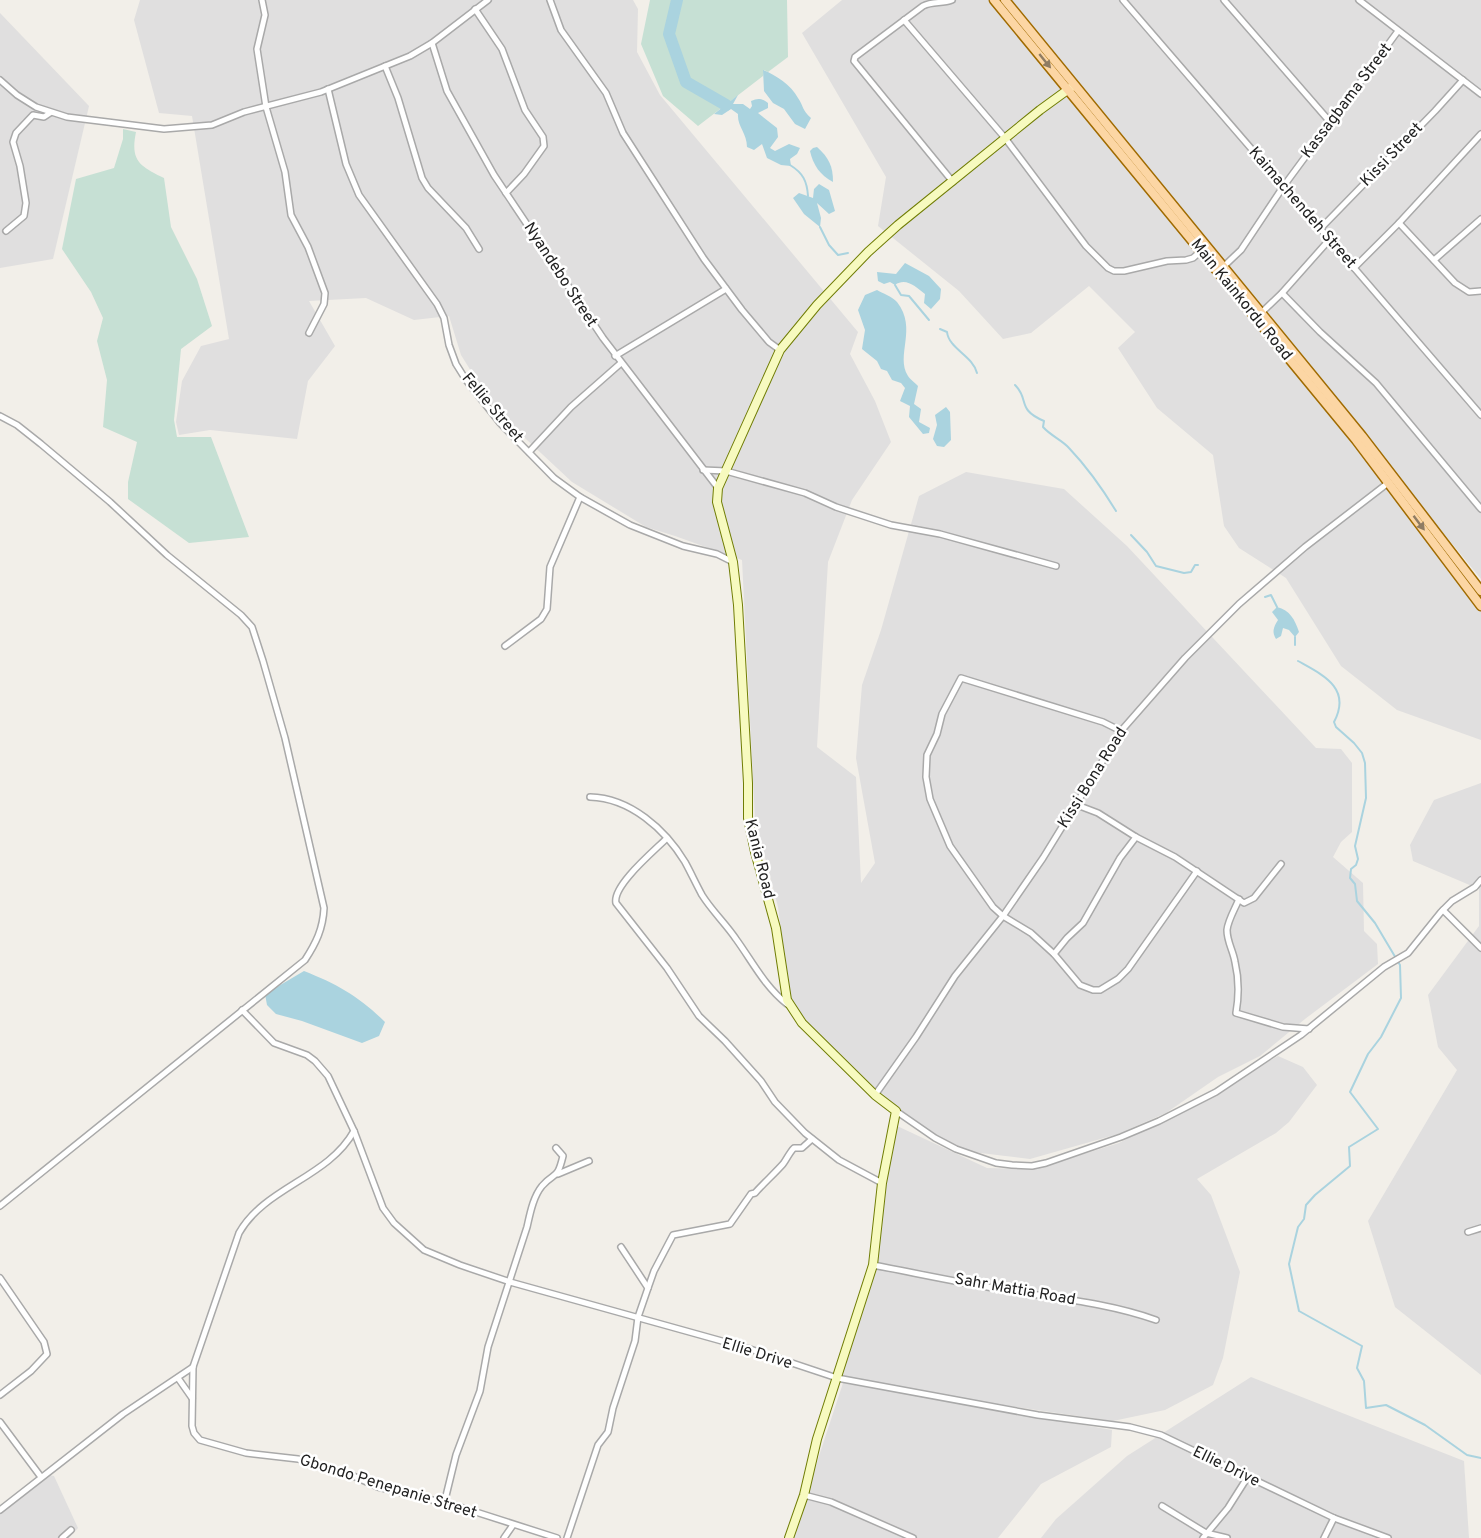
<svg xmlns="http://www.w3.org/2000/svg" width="1481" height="1538" viewBox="0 0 1481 1538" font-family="Overpass,sans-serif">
<rect width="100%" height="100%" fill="#f2efe9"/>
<!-- residential -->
<g fill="#e0dfdf">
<polygon points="140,0 633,0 638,9 637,52 660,95 858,332 850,354 875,401 891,442 852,500 828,562 817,747 856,777 861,883 875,863 856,758 862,685 881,630 919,496 966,472 1064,489 1127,546 1316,748 1341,749 1352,763 1352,832 1341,842 1333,857 1363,883 1364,931 1377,944 1378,964 1305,1019 1260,1056 1218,1077 1166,1113 1118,1134 1030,1159 964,1151 891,1108 798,1015 789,994 778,907 755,819 742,560 675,536 646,527 572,482 496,411 461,355 449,316 414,320 366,298 309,301 335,346 308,381 297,439 210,430 179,435 176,422 182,381 201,346 229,339 192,116 159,113 134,20"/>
<polygon points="842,0 991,0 1337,419 1481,602 1481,740 1397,710 1341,666 1286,578 1239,548 1224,526 1213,455 1157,408 1118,348 1135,332 1089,286 1031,333 1003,339 959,291 878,226 886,177 802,33"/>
<polygon points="1007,0 1481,0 1481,579"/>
<polygon points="0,13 89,106 53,259 0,268"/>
<polygon points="1481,783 1481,1375 1395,1307 1368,1221 1457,1070 1438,1047 1428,995 1479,926 1479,889 1413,861 1410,845 1434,800"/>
<polygon points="1278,1056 1303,1067 1317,1085 1289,1122 1276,1133 1197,1179 1211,1195 1240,1272 1223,1358 1213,1385 1165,1410 1113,1421 988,1403 842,1376 872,1272 895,1125 987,1168 1035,1169 1119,1143 1207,1097"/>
<polygon points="1251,1377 1464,1461 1469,1538 1041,1538 1056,1519 1127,1456"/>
<polygon points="843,1383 1112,1430 1111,1447 1041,1484 998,1538 792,1538"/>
<polygon points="49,1475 54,1476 78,1528 69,1538 0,1538 0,1513"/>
</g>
<!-- wetland -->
<g fill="#c6e0d4">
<polygon points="650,0 787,0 788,57 768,72 764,70 763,76 698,126 663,96 641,44"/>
<path d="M123,129L136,132C130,161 140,166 164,178L171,227L197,279L212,326L181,349L174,420L177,437H211L249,537L189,543L128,499V482L137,442L103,427L107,380L97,341L103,318L91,292L62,249L76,179L114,168L123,139Z"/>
</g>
<!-- water -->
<g fill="#aad3df">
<path d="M763,70C776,75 791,85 798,98C804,107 802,110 811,118L805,129L795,124L784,109L773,103L764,91Z"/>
<path d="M738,95L733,104H743L750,109L752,106L751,101C758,98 761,98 768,103V108L758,113L777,128L778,137L770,148L775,151L789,144L800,148L797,154L790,159L791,166L781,165L767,158L762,144L754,150L747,147C747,133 737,126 738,114L731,109L722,115L714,114Z"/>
<path d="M817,147C829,158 833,166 833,182C820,175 813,165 810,151L813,148Z"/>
<polygon points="819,184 829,190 835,211 829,214 817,203 821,218 820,227 804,214 793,198 799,193 813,198 814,189"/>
<path d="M905,263L929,276L941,289L940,299L931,309L924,303L925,294C916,287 906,277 895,285L890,282L884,284L878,281L877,272L896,274Z"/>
<path d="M877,290C882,293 893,297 897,302C918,329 895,355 908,376C910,379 915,383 918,386L914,404L921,409L919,422L930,428L929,433L923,434L909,417L910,406L900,401L905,388L901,383L892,380L887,371L881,369L877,361L862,349L865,330L858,310L865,295Z"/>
<polygon points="946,407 950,412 951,440 944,447 937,446 933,439 937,425 935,415"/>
<path d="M1277,607C1290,610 1295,620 1299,632L1295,637L1289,630L1283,628L1281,636L1276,639C1272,632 1273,628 1278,620L1272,612Z"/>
<path d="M304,971C337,984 360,997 385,1022L379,1036L362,1043L302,1021L276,1014L267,1005L265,994Z"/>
</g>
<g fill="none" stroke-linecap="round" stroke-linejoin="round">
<!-- stream -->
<g stroke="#aad3df" stroke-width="2">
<path d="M790,165C803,173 807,181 808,196"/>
<polyline points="820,227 829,245 838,255 848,253"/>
<polyline points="895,285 901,295 909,296 929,320"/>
<path d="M940,329L947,332C949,349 973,356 977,373"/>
<path d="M1015,385C1030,400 1016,409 1044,421L1043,427C1051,436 1062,440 1069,448C1087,467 1102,488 1116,511"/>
<polyline points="1131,535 1147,552 1156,566 1184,573 1191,572 1195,565 1198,565"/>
<polyline points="1265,597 1271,595 1277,607"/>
<polyline points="1295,637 1295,645"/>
<path d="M1298,661C1323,675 1352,688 1334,722L1336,727L1354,743L1362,753L1365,763L1366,798L1355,846L1358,859L1356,865L1351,869L1350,878L1355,884L1357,901L1375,923L1400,965L1401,998L1381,1037L1368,1054L1350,1092L1378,1129L1349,1147L1350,1166L1315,1195L1306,1205L1304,1219L1298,1227L1289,1264L1299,1311L1362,1346L1357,1368L1364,1381L1366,1408L1386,1405L1425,1425L1467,1455L1481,1458"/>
</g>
<!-- river -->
<polyline stroke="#aad3df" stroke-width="12" points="677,0 669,34 686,82 726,105"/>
<!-- street casing -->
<g stroke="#a9a9a9" stroke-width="8">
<g id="street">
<polyline points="262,0 265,15 257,49 266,107 285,172 291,215 308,247 325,293 324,304 309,333"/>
<polyline points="550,0 561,30 606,93 623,133 704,259 742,310 769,342 780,350"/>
<path d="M952,0C942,4 933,1 923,6L855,57L854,61L953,182"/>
<polyline points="1123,0 1481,415"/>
<polyline points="1224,0 1331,123"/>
<polyline points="1359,0 1481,94"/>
<polyline points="475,9 502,49 525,110 543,137 544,146 524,174 506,193"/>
<polyline points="904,20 1005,138 1086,246 1108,268 1114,271 1124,271 1167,261 1186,260 1193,258 1201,251"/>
<polyline points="432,43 447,91 494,175 603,338 718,488"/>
<polyline points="385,66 398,98 422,178 428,188 466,228 479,249"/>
<polyline points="0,80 17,95 36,107 67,117 164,129 212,125 244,112 321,92 410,56 432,43 488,0"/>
<polyline points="328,89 346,164 359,195 437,304 444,318 449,345 456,364 466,380 500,423 554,478 580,497 630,525 683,546 717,554 733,562"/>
<polyline points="1399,223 1455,283 1469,292 1481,291"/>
<polyline points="1320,229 1435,111 1463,80"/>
<polyline points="6,231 24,216 26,203 20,166 13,142 16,133 33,115 44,117 50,113"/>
<polyline points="1434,260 1481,219"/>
<polyline points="1222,268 1241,250 1283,187 1398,31"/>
<polyline points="1354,268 1399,223 1481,134"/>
<polyline points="1282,293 1320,332 1376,383 1481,509"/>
<polyline points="1259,315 1282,293 1330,239"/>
<polyline points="615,356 726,289"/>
<path d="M0,416L17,425L41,444L110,502L167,555L241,615L252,627L263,661L285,738L324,908C323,929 316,943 305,960L0,1206"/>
<polyline points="529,452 571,407 621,363"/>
<polyline points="703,470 726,471 805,493 836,507 891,525 940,534 1056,566"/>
<polyline points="505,646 541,619 547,609 550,567 580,497"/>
<polyline points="1121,731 1103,722 961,678 942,714 937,734 927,755 926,777 930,799 950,846 993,907 1003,916 1031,933 1054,954 1080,985 1093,990 1100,990 1118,979 1128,969 1197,871"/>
<path d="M590,797C630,798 665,829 685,862C691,873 696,884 702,895C712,911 726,924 736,939C752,961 765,987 787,1004"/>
<polyline points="1077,805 1098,813 1136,837 1175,857 1244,903 1254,898 1281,864"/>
<path d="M666,839C654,851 612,886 616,903L667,968L699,1016L725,1041L761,1081L775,1102L805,1133L839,1160L882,1183"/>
<path d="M1239,899C1235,909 1228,920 1227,930C1227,942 1233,950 1235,962C1239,979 1239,996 1236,1013L1283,1027L1309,1029"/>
<polyline points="1443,910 1481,948"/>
<polyline points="1054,954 1067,938 1083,923 1120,858 1136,837"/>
<polyline points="242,1010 274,1043 307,1055 315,1061 328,1076 354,1131 383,1208 394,1223 424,1250 460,1265 510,1282 747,1348 837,1378 1038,1415 1130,1427 1161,1435 1334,1518 1388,1538"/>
<polyline points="875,1095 916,1037 955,976 1003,916 1043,858 1121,731 1185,658 1239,604 1305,547 1388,483"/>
<polyline points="896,1111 935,1138 956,1149 996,1163 1012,1165 1032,1166 1046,1163 1121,1137 1159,1121 1216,1092 1301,1035 1384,967 1408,953 1441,912 1452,901 1475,887 1481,880"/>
<path d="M354,1131C328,1178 265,1187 239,1233L193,1367L192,1426L194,1433L200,1440L246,1453L298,1459L351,1475L378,1487L457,1506L557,1538"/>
<polyline points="558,1174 589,1161"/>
<polyline points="1468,1232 1481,1228"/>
<path d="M873,1265C915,1273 957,1282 999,1289C1052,1298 1105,1302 1156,1320"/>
<polyline points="0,1278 44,1342 47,1354 31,1371 0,1395"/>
<path d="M648,1288L654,1271L673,1235L730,1224L751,1194L755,1193C764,1183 774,1174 783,1164C787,1159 789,1153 794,1148H802L812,1139"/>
<polyline points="178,1378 192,1398"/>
<polyline points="0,1422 41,1477"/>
<polyline points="804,1495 831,1502 913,1538"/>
<path d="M444,1504L456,1455L480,1391L488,1347L527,1227C530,1214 533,1197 542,1186C555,1171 557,1181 563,1156L556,1148"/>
<polyline points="1162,1506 1206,1533 1227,1538"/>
<polyline points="0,1510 123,1414 193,1367"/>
<polyline points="62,1538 71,1530"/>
<polyline points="504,1538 513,1525"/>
<polyline points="567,1538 598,1445 608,1432 613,1408 635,1341 638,1317 648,1288 621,1247"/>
<polyline points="1203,1538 1228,1508 1247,1478"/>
<polyline points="1324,1538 1334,1518"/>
</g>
</g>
<!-- secondary casing -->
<g stroke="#707d05" stroke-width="10">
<polyline id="secondary" points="789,1538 804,1495 817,1439 873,1265 882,1183 896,1111 875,1095 802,1023 787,1000 776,928 755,852 748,818 748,783 738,605 733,562 717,502 718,488 780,350 817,305 868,252 898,225 1040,110 1073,86"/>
</g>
<!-- primary casing -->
<g stroke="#a06b00" stroke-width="11">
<g id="primary">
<polyline points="994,0 1356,440 1481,606"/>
<polyline points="1005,0 1362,436 1481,591"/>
</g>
</g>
<!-- street -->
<use href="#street" stroke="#fff" stroke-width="5"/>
<!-- secondary -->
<use href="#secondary" stroke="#f7fabf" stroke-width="8"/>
<!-- primary -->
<use href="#primary" stroke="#fcd6a4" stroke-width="8"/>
</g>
<!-- one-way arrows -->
<defs><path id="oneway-solid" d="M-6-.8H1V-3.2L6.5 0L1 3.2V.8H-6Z" transform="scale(1.5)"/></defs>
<g fill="#8f7c63">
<use href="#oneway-solid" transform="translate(1045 61) rotate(51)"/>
<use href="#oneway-solid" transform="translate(1419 523) rotate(53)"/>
</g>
<g text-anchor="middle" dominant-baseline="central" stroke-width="5" stroke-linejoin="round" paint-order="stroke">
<!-- street labels -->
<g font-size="16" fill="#222" stroke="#fff">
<text transform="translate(1347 101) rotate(-53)">Kassagbama Street</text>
<text transform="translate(1392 155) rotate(-46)">Kissi Street</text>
<text transform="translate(1302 208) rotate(49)">Kaimachendeh Street</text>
<text transform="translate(560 275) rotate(57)">Nyandebo Street</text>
<text transform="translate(1241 300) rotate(51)">Main Kainkordu Road</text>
<text transform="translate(492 408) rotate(50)">Fellie Street</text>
<text transform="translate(1093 778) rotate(-58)">Kissi Bona Road</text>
<text transform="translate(759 859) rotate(76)">Kania Road</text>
<text transform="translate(1015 1290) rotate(10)">Sahr Mattia Road</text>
<text transform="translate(757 1354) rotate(17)">Ellie Drive</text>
<text transform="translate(1226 1467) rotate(26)">Ellie Drive</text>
<text transform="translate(388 1487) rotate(17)">Gbondo Penepanie Street</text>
</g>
</g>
</svg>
